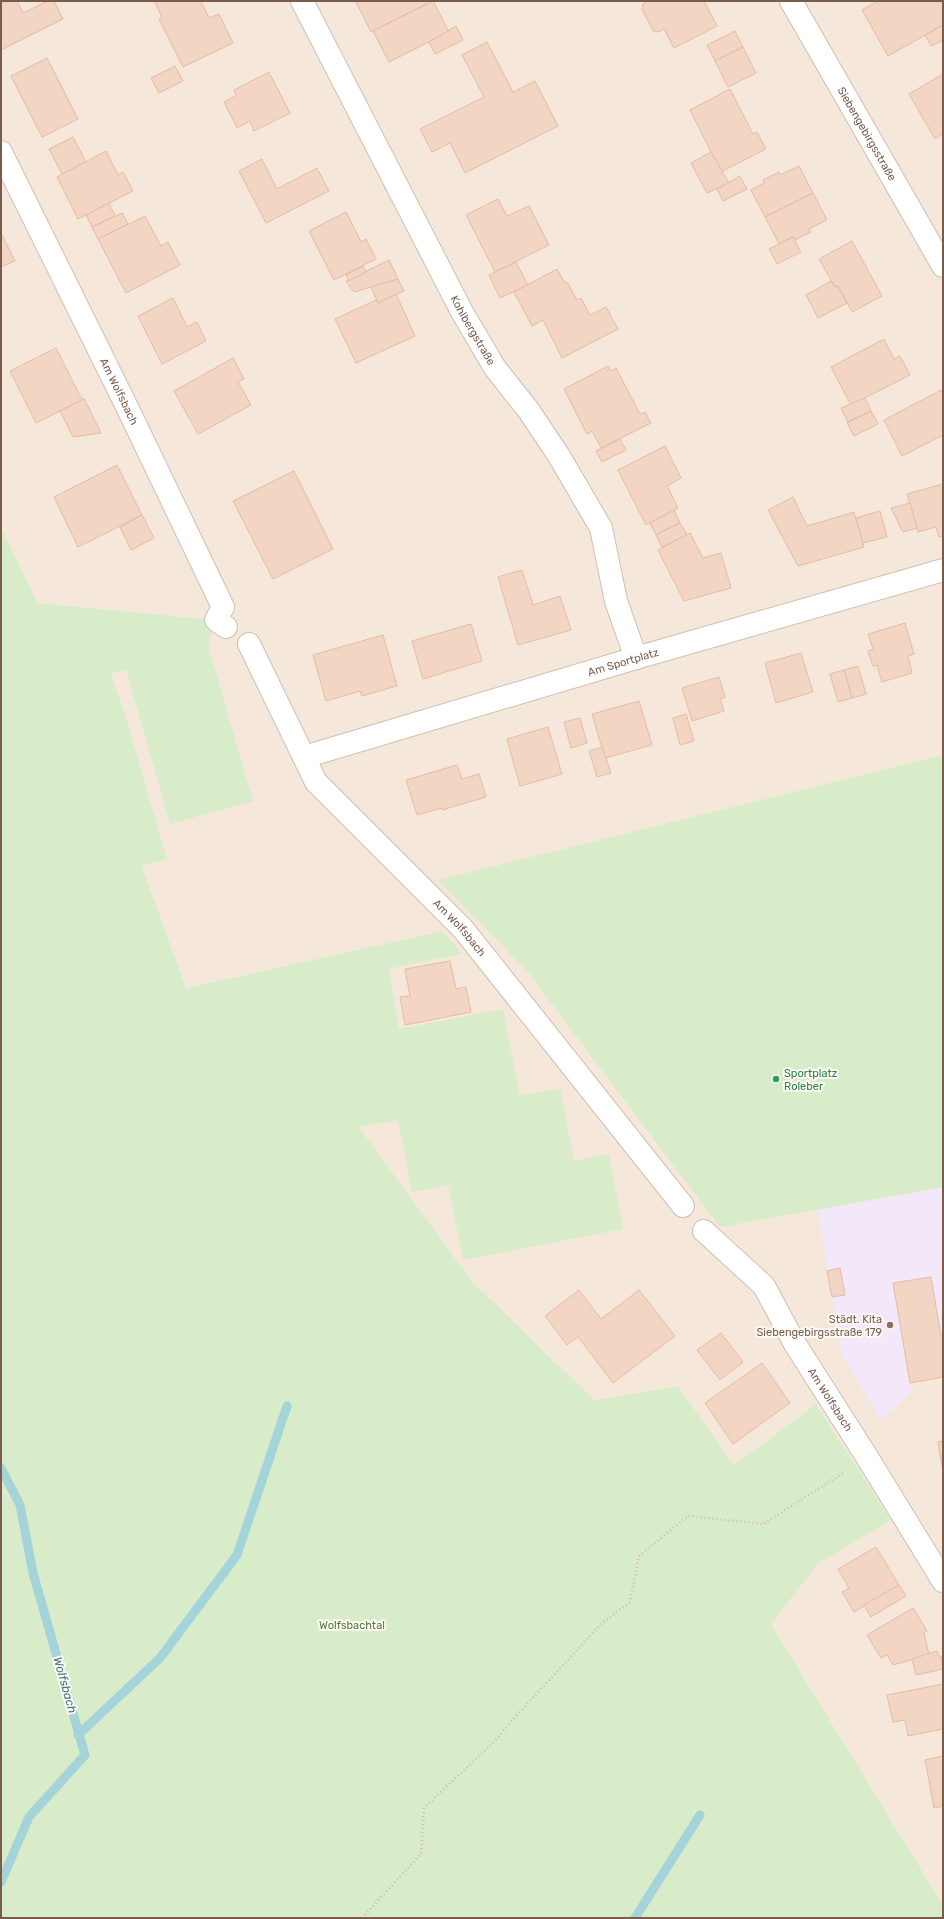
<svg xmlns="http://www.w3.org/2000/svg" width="944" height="1919" viewBox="0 0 944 1919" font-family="Rubik,sans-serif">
<rect width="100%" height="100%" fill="#fdf6ec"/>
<!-- residential -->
<polygon fill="#f5e8da" points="1,1 943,1 943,1905 771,1624 819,1563 891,1520 816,1404 734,1465 678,1386 594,1400 472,1281 359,1127 389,969 463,954 442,931 186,988 142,866 122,704 111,674 126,670 216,620 38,603 1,527"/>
<!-- education -->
<polygon fill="#f3e8fa" points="943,1187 943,1377 910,1383 911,1393 881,1420 842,1354 817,1210"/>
<!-- green -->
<g fill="#d8ecc9">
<polygon points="1,527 38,603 216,620 208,646 253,801 170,824 126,670 111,674 122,705 167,859 142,866 186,988 442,931 463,954 389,969 399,1029 503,1009 520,1096 560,1088 574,1161 609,1154 623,1229 463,1260 448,1185 412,1192 398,1120 359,1127 472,1281 594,1400 678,1386 734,1465 816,1404 891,1520 819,1563 771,1624 943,1905 943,1918 1,1918"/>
<polygon points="943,755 943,1187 720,1227 527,971 438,880"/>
</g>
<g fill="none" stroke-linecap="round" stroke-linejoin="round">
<!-- stream -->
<g stroke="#a5d3da" stroke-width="9">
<polyline points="1,1468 20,1505 33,1573 85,1755 29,1817 1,1882"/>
<polyline points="78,1735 160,1658 237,1555 287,1406"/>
<polyline points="635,1918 700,1815"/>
</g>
</g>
<!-- building -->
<g fill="#f3d5c3" stroke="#e6bba3">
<polygon points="1,1 17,1 23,13 48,1 54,1 63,19 1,50"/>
<polygon points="157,1 201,1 209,18 219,14 233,43 183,67 159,19 162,18 155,2"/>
<polygon points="357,1 425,1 427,4 371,32 356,2"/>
<polygon points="433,1 449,32 389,62 373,31"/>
<polygon points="648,1 704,1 717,26 674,48 664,29 658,32 653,31 642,9 643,4"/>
<polygon points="878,1 925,1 926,2 941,1 943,4 943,25 888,56 862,10"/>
<polygon points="943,25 943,40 931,46 925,35"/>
<polygon points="456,26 463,40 435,54 429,42"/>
<polygon points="735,31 743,47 715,61 707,45"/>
<polygon points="487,42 513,92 535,81 558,126 465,173 450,143 432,152 420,129 484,97 462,55"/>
<polygon points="743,47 756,73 728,87 715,61"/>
<polygon points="47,58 78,119 42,137 11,76"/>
<polygon points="175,66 183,81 159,93 151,78"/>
<polygon points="269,72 290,113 254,131 250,121 237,128 224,102 236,96 234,90"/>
<polygon points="943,74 943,134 935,139 909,94"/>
<polygon points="730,89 753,134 757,132 766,149 721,172 690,110"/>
<polygon points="73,137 86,162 62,174 49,149"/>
<polygon points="106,151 118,175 123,172 133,191 78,219 57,177"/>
<polygon points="711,152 729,183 707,193 691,163"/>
<polygon points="262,159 277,189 317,168 329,191 266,223 239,171"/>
<polygon points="799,166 813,193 765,217 751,190 764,183 763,180 779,172 780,175"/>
<polygon points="740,176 747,189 723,201 717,189"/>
<polygon points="813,193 827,220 809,229 811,232 795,240 793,237 779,244 765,217"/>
<polygon points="498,199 507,216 529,206 549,245 495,272 466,215"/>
<polygon points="109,203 115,216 92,227 86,215"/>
<polygon points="346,212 361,242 366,239 376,259 334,280 309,231"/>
<polygon points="122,213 128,224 98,239 92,227"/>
<polygon points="145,216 161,246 168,242 180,265 126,293 98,239"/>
<polygon points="1,233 15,261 1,267"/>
<polygon points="793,237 801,252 777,264 769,249"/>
<polygon points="852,241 882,296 852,312 838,286 835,287 819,259"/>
<polygon points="389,260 398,279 354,292 346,281"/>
<polygon points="516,262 528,285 500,298 489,275"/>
<polygon points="363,266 366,272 349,281 346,275"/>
<polygon points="557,269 565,283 567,282 577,300 581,298 590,315 606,307 618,329 562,358 543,320 532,326 514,292"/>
<polygon points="398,279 404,291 378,303 371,287"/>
<polygon points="831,281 835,287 838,286 847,303 818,318 806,295"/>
<polygon points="396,294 415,336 356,363 335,319 376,300 378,303"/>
<polygon points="173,298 187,327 197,322 206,341 162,364 138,316"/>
<polygon points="884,339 894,359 900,356 910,375 851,405 831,367"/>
<polygon points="56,348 82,400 36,423 10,371"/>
<polygon points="233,358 244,379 238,382 251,405 198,434 174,391"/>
<polygon points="608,366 611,371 616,368 640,414 645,412 651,423 601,448 592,431 587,434 564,389"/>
<polygon points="941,390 943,394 943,435 902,456 884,420"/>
<polygon points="84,398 101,433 73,437 60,411 82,400"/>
<polygon points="865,398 871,411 848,422 841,408"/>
<polygon points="871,411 878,424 854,436 847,423"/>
<polygon points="620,439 626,450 602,462 596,451"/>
<polygon points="665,446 681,478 667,486 678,508 646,525 618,470"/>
<polygon points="117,465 142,515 78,547 54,497"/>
<polygon points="294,471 333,549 273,579 233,501"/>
<polygon points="943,484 943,536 939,537 936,527 918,532 907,494"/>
<polygon points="793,497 807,526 854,512 864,547 798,566 768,510"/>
<polygon points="910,503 917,528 903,532 891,508"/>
<polygon points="674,510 680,523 656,535 650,523"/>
<polygon points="880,511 887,537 863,543 856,518"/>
<polygon points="142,515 154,538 131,550 120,527"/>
<polygon points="680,523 687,535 662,547 656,535"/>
<polygon points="690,533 703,558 721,553 731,588 684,601 658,550"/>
<polygon points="522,570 533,605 560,596 571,630 518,645 498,577"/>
<polygon points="905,623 914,654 908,656 912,673 882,682 877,665 873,666 868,651 873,649 868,634"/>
<polygon points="471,624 482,661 423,679 412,641"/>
<polygon points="383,635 397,686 362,696 360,691 326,701 313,655"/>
<polygon points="801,653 813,692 776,703 765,663"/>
<polygon points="858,666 866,694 852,698 844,670"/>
<polygon points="844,670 852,698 838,702 830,674"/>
<polygon points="719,677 725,697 720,699 724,711 692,721 682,688"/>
<polygon points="639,701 652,745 605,758 592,714"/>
<polygon points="686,714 694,741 680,745 673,718"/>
<polygon points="580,718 587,743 571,748 564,722"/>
<polygon points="548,727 562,774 520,786 507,739"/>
<polygon points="602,747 611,773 597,777 589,751"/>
<polygon points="457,765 462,779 479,774 486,797 442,810 442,808 417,815 406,780"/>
<polygon points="450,961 456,989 466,987 471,1012 405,1025 400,997 410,996 405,969"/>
<polygon points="840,1268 845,1295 832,1297 827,1271"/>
<polygon points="931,1277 941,1336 943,1336 943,1377 910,1383 893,1283"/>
<polygon points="579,1290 601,1319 639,1290 675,1336 613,1383 578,1337 567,1345 545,1316"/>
<polygon points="721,1333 743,1362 720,1380 697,1350"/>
<polygon points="762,1363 790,1403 733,1444 705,1403"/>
<polygon points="943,1441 943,1472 938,1442"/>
<polygon points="876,1547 899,1585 854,1612 842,1592 849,1588 838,1569"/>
<polygon points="899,1585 906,1596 871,1617 864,1605"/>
<polygon points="913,1608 927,1631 924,1633 929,1655 893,1665 887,1655 881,1658 867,1635"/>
<polygon points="937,1651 939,1656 941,1656 943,1669 916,1675 912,1659"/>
<polygon points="943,1684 943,1729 908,1736 905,1720 893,1722 887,1695"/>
<polygon points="943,1756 943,1806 934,1808 925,1760"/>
</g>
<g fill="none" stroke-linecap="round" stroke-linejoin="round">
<!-- minor casing -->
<g stroke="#d1beb0" stroke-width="24">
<g id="minor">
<path id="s1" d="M302,1L462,312L495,368L529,411L559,456L601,528L616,601L636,658"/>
<path id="s2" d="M791,1L943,266"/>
<path id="s3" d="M1,152L128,409L223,607L216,620L226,627"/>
<path id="s4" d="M249,644L316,782L463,929L683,1206"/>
<path id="s5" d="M304,757L636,658L943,570"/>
<path id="s6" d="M704,1231L764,1286L795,1344L867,1457L943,1581"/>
</g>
</g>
<!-- path -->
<polyline stroke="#d9b8a5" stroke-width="2.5" stroke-dasharray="1 3" stroke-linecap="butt" points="362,1918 421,1854 424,1808 493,1743 517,1715 602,1623 630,1602 639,1556 688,1516 763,1524 845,1472"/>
<!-- minor -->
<use href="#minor" stroke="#fff" stroke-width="22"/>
</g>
<!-- markers -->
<circle fill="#2e9e5b" stroke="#fffaf3" stroke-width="1.5" cx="776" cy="1079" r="4"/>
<circle fill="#8d6e63" stroke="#fffaf3" stroke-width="1.5" cx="890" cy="1325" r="4"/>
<g text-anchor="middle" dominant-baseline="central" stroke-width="4" stroke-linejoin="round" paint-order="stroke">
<!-- street labels -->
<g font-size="11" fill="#7a5c4d" stroke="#fffaf3">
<text stroke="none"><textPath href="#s2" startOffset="153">Siebengebirgsstraße</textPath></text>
<text stroke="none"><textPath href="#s1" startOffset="371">Kohlbergstraße</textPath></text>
<text stroke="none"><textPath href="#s3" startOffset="267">Am Wolfsbach</textPath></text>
<text stroke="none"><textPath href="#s5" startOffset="333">Am Sportplatz</textPath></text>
<text stroke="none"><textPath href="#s4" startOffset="358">Am Wolfsbach</textPath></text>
<text stroke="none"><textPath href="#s6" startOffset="213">Am Wolfsbach</textPath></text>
</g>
<!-- leisure labels -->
<g font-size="11" fill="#27864d" stroke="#fffaf3" text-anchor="start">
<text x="784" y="1073">Sportplatz<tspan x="784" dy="13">Roleber</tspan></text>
</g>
<!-- education labels -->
<g font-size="11" fill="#785e54" stroke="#fffaf3" text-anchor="end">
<text x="882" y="1319">Städt. Kita<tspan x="882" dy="13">Siebengebirgsstraße 179</tspan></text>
</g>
<!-- park labels -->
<g font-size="11" fill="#537a41" stroke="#fffaf3">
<text x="352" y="1625">Wolfsbachtal</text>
</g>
<!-- water labels -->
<g font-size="12" font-style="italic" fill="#437c86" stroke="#fffaf3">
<text transform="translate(65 1685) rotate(74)">Wolfsbach</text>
</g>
</g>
<!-- border -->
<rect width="944" height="1919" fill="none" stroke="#7a5c4d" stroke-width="4"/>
</svg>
